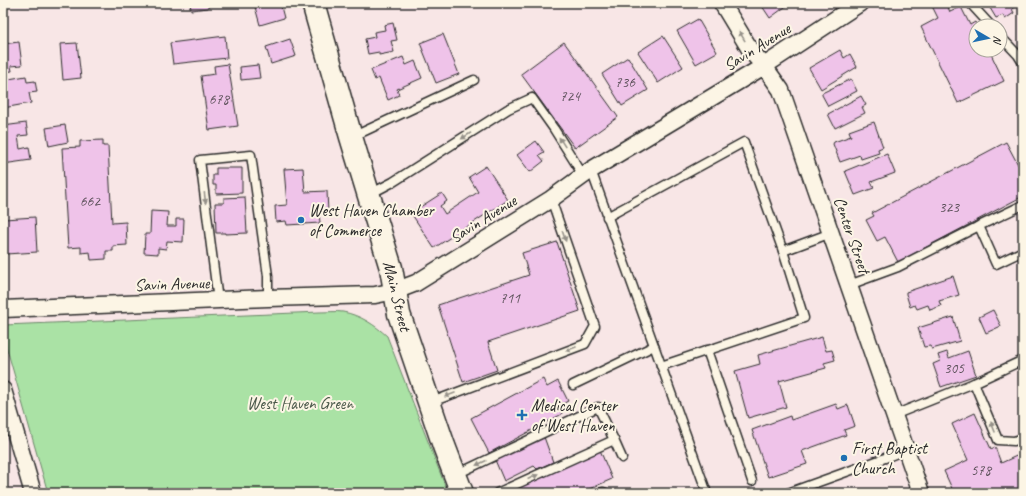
<svg xmlns="http://www.w3.org/2000/svg" width="1026" height="496" viewBox="0 0 1026 496" font-family="Caveat,sans-serif">
<rect width="100%" height="100%" fill="#f8e6e6"/>
<filter id="ink" filterUnits="userSpaceOnUse"><feTurbulence type="fractalNoise" baseFrequency=".025" numOctaves="2"/><feDisplacementMap in="SourceGraphic" scale="8" xChannelSelector="R" yChannelSelector="G"/><feConvolveMatrix kernelMatrix="1 2 1 2 8 2 1 2 1" color-interpolation-filters="sRGB"/></filter>
<g filter="url(#ink)">
<!-- green -->
<path fill="#aae2a5" stroke="#6a8668" d="M320,312C328,312 336,311 343,312C360,315 375,325 387,336L448,493H48L3,335L4,325Z"/>
<!-- building -->
<g fill="#efc3e9" stroke="#2b2b2b">
<polygon points="190,3 208,3 208,8 191,10"/>
<polygon points="269,3 280,3 284,18 260,25 255,7"/>
<polygon points="760,3 788,3 789,4 770,18"/>
<polygon points="933,3 946,3 950,12 961,7 970,25 975,22 977,26 976,26 976,50 989,50 1004,81 958,103 921,27 938,18 931,4"/>
<polygon points="987,3 1013,3 1016,7 1012,9 1014,13 1005,19 1003,15 996,18"/>
<polygon points="698,19 717,52 696,64 677,31"/>
<polygon points="393,23 397,40 391,41 394,52 379,55 379,52 368,54 365,39 375,37 374,32 385,30 384,25"/>
<polygon points="443,34 459,74 436,83 420,43"/>
<polygon points="225,36 227,58 173,64 170,43"/>
<polygon points="663,36 683,67 658,83 638,52"/>
<polygon points="290,39 296,56 271,64 266,47"/>
<polygon points="19,42 22,65 11,66 12,71 3,72 3,44"/>
<polygon points="564,42 618,117 575,148 521,74"/>
<polygon points="77,43 81,78 63,80 60,44"/>
<polygon points="840,50 844,58 850,54 857,67 821,89 809,68"/>
<polygon points="403,57 406,65 415,61 422,78 397,89 399,95 388,100 379,78 375,80 371,70"/>
<polygon points="628,57 648,90 622,106 602,74"/>
<polygon points="228,64 238,126 209,130 201,76 215,74 214,66"/>
<polygon points="258,65 260,78 241,80 240,67"/>
<polygon points="26,76 27,82 35,81 37,92 29,93 31,103 3,108 3,80"/>
<polygon points="851,79 857,91 828,106 822,95 822,93"/>
<polygon points="861,96 866,105 862,107 865,113 835,128 828,114"/>
<polygon points="874,122 883,147 878,149 879,153 861,159 860,155 840,162 833,144 834,142 851,136 849,131"/>
<polygon points="26,123 28,135 18,136 20,149 29,147 31,160 3,164 3,126"/>
<polygon points="65,125 68,142 49,146 46,128"/>
<polygon points="103,140 103,146 108,146 112,223 126,222 127,245 113,246 113,251 106,251 106,259 91,260 90,252 81,253 81,247 68,248 62,148 80,147 80,141"/>
<polygon points="536,141 544,152 539,155 544,161 530,172 517,155"/>
<polygon points="1006,142 1023,174 1023,196 898,262 885,237 877,241 866,220 874,216 872,213"/>
<polygon points="887,154 895,173 871,182 874,188 855,195 845,171"/>
<polygon points="486,166 508,200 434,248 411,213 442,193 447,201 440,206 445,214 478,192 469,177"/>
<polygon points="216,168 242,168 242,193 216,194 216,185 213,185 213,175 216,175"/>
<polygon points="303,168 305,192 327,191 328,213 319,213 320,223 287,225 286,221 276,222 275,206 287,205 284,169"/>
<polygon points="245,197 247,233 225,234 225,233 216,233 215,203 224,203 224,198"/>
<polygon points="151,211 168,212 167,226 176,226 176,219 184,219 183,242 167,241 166,249 158,248 158,254 144,253 145,234 150,234"/>
<polygon points="35,217 37,252 6,254 4,219"/>
<polygon points="557,242 580,311 488,342 497,370 463,382 438,305 529,275 522,253"/>
<polygon points="953,276 959,295 939,301 941,306 930,310 928,305 917,309 915,305 910,307 906,294 906,292"/>
<polygon points="993,310 1001,326 986,333 979,317"/>
<polygon points="953,317 960,341 932,349 930,346 924,347 918,328"/>
<polygon points="822,337 826,351 832,350 835,360 824,363 826,368 779,381 786,407 748,418 735,371 760,364 758,355"/>
<polygon points="968,351 976,375 941,387 933,364 940,361 938,355 947,352 949,358"/>
<polygon points="543,379 547,387 558,381 568,401 558,406 562,414 489,453 471,418"/>
<polygon points="836,404 838,409 848,405 855,426 844,430 846,435 802,451 807,464 768,477 752,430 790,416 791,420"/>
<polygon points="975,413 991,449 995,447 1001,463 1023,453 1023,493 954,493 944,471 968,460 952,424"/>
<polygon points="544,437 553,462 537,469 534,466 504,481 495,460 496,457"/>
<polygon points="600,450 612,479 580,493 503,493"/>
</g>
<g fill="none" stroke-linecap="round" stroke-linejoin="round">
<!-- service casing -->
<g stroke="#2b2b2b" stroke-width="11">
<g id="service">
<polyline points="970,3 991,26"/>
<polyline points="1000,36 1018,55 1023,63"/>
<polyline points="352,137 474,80"/>
<polyline points="591,170 707,493"/>
<polyline points="370,194 393,182 508,109 532,98 554,129 583,175"/>
<polyline points="607,217 744,142 783,251"/>
<polyline points="979,226 996,264 1023,251"/>
<polyline points="849,285 898,267 979,226 1023,205"/>
<polyline points="218,301 200,160 251,155 268,276 268,298"/>
<polyline points="707,350 752,481"/>
<polyline points="661,366 804,318 783,251 831,233"/>
<polyline points="974,383 998,440 1014,441 1023,438"/>
<polyline points="573,385 654,346"/>
<polyline points="429,403 585,344 595,326 551,199"/>
<polyline points="894,415 974,383 1023,360"/>
<polyline points="614,440 622,458"/>
<polyline points="455,475 598,407 614,440 497,493"/>
<polyline points="600,493 603,492 606,493"/>
<polyline points="788,493 885,458 907,449"/>
</g>
</g>
<!-- minor casing -->
<g stroke="#2b2b2b" stroke-width="19">
<g id="minor">
<polyline points="722,3 751,51 764,66 781,90 921,493"/>
<polyline points="3,309 268,298 375,295 395,291 416,283 551,199 591,170 764,66 860,3"/>
<polyline points="3,390 33,493"/>
</g>
</g>
<!-- secondary casing -->
<g stroke="#2b2b2b" stroke-width="25">
<polyline id="secondary" points="313,3 351,137 391,268 399,314 444,446 462,493"/>
</g>
<!-- service -->
<use href="#service" stroke="#fcf5e5" stroke-width="8"/>
<!-- minor -->
<use href="#minor" stroke="#fcf5e5" stroke-width="16"/>
<!-- secondary -->
<use href="#secondary" stroke="#fcf5e5" stroke-width="22"/>
</g>
<!-- one-way arrows -->
<defs><path id="oneway-solid" d="M-6-.8H1V-3.2L6.5 0L1 3.2V.8H-6Z"/></defs>
<g fill="#949088">
<use href="#oneway-solid" transform="translate(742 36) rotate(-121)"/>
<use href="#oneway-solid" transform="translate(466 136) rotate(147)"/>
<use href="#oneway-solid" transform="translate(562 142) rotate(-122)"/>
<use href="#oneway-solid" transform="translate(205 198) rotate(83)"/>
<use href="#oneway-solid" transform="translate(564 236) rotate(71)"/>
<use href="#oneway-solid" transform="translate(571 349) rotate(159)"/>
<use href="#oneway-solid" transform="translate(450 395) rotate(159)"/>
<use href="#oneway-solid" transform="translate(993 427) rotate(-112)"/>
<use href="#oneway-solid" transform="translate(481 463) rotate(155)"/>
<use href="#oneway-solid" transform="translate(533 477) rotate(-25)"/>
</g>
</g>
<!-- markers -->
<g fill="#1f6fb2" stroke="#fcf5e5" stroke-width="1.5">
<circle cx="301" cy="220" r="4"/>
<path d="M520 409h4v4h4v4h-4v4h-4v-4h-4v-4h4z"/>
<circle cx="844" cy="458" r="4"/>
</g>
<g text-anchor="middle" dominant-baseline="central" stroke-width="4" stroke-linejoin="round" paint-order="stroke">
<!-- number labels -->
<g font-size="15" fill="#5c515a">
<text x="625" y="82">736</text>
<text x="570" y="96">724</text>
<text x="219" y="99">678</text>
<text x="90" y="201">662</text>
<text x="949" y="207">323</text>
<text x="510" y="298">711</text>
<text x="954" y="368">305</text>
<text x="981" y="470">578</text>
</g>
<!-- street labels -->
<g font-size="17" fill="#2b2b2b" stroke="#fcf5e5">
<text transform="translate(757 47) rotate(-32)">Savin Avenue</text>
<text transform="translate(483 219) rotate(-32)">Savin Avenue</text>
<text transform="translate(852 235) rotate(71)">Center Street</text>
<text transform="translate(172 284) rotate(-2)">Savin Avenue</text>
<text transform="translate(397 296) rotate(76)">Main Street</text>
</g>
<!-- poi labels -->
<g font-size="17" fill="#2b2b2b" stroke="#fcf5e5" text-anchor="start">
<text x="309" y="210">West Haven Chamber<tspan x="309" dy="20">of Commerce</tspan></text>
<text x="531" y="405">Medical Center<tspan x="531" dy="20">of West Haven</tspan></text>
<text x="852" y="448">First Baptist<tspan x="852" dy="20">Church</tspan></text>
</g>
<!-- park labels -->
<g font-size="17" fill="#4b594a" stroke="#fcf5e5">
<text x="300" y="403">West Haven Green</text>
</g>
</g>
<!-- margin -->
<rect width="1026" height="496" fill="none" stroke="#fcf5e5" stroke-width="16"/>
<rect x="8" y="8" width="1010" height="480" fill="none" stroke="#2b2b2b" stroke-width="1.5" filter="url(#ink)"/>
<!-- north arrow -->
<g transform="translate(988 38) rotate(99)"><circle r="19" fill="#fcf5e5" stroke="#a8a49b"/>
<path d="M0-3L7 15L0 10L-7 15Z" fill="#1f6fb2"/>
<text y="-6" font-size="11" font-weight="bold" text-anchor="middle" fill="#2b2b2b">N</text>
</g>
</svg>
